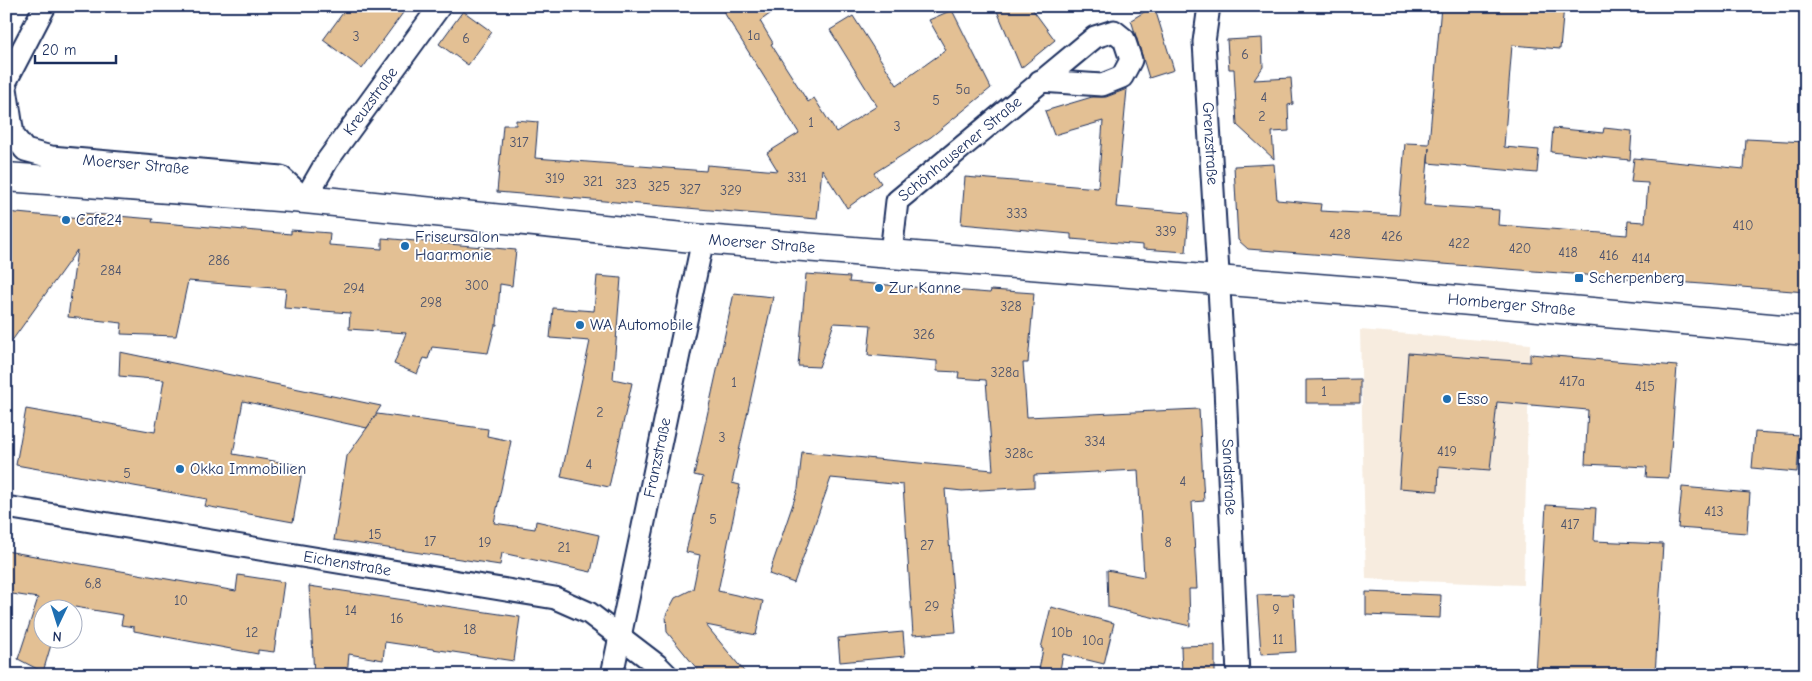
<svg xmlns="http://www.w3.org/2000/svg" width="1812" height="681" viewBox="0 0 1812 681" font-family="'Comic Neue',sans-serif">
<rect width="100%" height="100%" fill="#fff"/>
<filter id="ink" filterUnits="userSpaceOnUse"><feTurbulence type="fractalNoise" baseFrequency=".02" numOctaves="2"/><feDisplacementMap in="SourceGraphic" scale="10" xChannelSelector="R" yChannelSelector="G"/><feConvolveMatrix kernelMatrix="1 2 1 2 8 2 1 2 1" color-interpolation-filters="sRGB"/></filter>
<g filter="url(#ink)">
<!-- built -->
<polygon fill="#f7ecdf" points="1360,330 1530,344 1523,585 1366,579"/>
<!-- building -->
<g fill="#e3c094" stroke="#1b2f5e">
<polygon points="348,6 408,6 362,69 323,40"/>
<polygon points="720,6 781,6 760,21 773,43 771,44 808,102 814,98 836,132 877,106 830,30 853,16 897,85 946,50 929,20 952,10 991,88 931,137 874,173 881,183 847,208 822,169 817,219 497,192 503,125 516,125 516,120 538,122 535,158 706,171 707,165 778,171 767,153 799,133"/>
<polygon points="995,6 1030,6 1055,40 1021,68"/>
<polygon points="1154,6 1174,70 1149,78 1131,20"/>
<polygon points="1441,6 1564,6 1560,49 1512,45 1504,147 1539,150 1537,173 1428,163 1429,148 1424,205 1499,210 1498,225 1627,235 1628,221 1645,222 1648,183 1631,182 1634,158 1744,169 1746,139 1806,142 1806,292 1248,249 1238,240 1234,166 1274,164 1277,200 1321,204 1320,211 1399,215 1405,143 1429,144"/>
<polygon points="463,11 492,32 468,65 439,44"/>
<polygon points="1262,38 1263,67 1254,80 1291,78 1293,104 1288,105 1289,131 1272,132 1274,159 1237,125 1234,69 1229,69 1227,40"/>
<polygon points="1127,89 1116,207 1189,213 1186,252 1143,249 1143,245 1071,239 1071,234 961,224 965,177 1098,188 1103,121 1054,135 1045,111 1092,97 1106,97"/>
<polygon points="1553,128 1603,133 1604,128 1632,131 1630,160 1551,152"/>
<polygon points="6,212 81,219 82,213 153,219 152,222 291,234 291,230 330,233 329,245 382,249 382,238 516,250 512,286 500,284 497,325 495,325 488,353 432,347 428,359 424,358 417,374 394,364 406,333 349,329 350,313 284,308 286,289 188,281 176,336 121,334 122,323 68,317 77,250 6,349"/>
<polygon points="806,274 850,277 849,282 990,293 991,290 1034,293 1028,363 1023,363 1027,417 1199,409 1204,501 1192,502 1197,589 1189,589 1190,626 1108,607 1107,570 1144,577 1138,470 1034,475 1034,487 962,491 945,489 956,632 913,635 903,485 831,478 794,583 769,574 798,489 802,452 993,470 986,380 958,378 959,372 937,371 937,361 868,355 871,325 834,323 819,367 798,366"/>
<polygon points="597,276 621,278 613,379 632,383 609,487 561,477 590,341 550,338 553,308 594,311"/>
<polygon points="734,293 773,297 732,483 740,485 718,591 763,601 756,635 706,625 747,675 702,675 667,632 666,615 675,598 693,589 700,555 686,552 703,477 694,475"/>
<polygon points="120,352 168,362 381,406 367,428 243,401 233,454 303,466 293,522 205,506 207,499 16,465 26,409 155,432 164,380 119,376"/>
<polygon points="1408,353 1530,362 1530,354 1677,366 1669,478 1646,477 1647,467 1585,464 1588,410 1497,402 1490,470 1439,466 1438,491 1399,488"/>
<polygon points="1360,379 1360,403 1306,403 1306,380"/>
<polygon points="377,414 488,429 487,436 511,441 494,523 535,529 536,521 599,535 591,572 502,553 500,565 334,540 347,456"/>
<polygon points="1755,432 1800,435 1797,472 1752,468"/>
<polygon points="1682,487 1750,493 1747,533 1678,528"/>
<polygon points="1546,505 1596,508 1594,541 1663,544 1655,675 1536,675"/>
<polygon points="6,551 236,591 238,575 284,582 274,652 258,650 258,654 134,631 134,627 121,625 123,615 63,605 62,608 42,608 42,638 53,638 43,672 18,659 38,598 6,593"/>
<polygon points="309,586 520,617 514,661 385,642 383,660 349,654 347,675 314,675"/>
<polygon points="1366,592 1441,595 1440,618 1366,615"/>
<polygon points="1293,594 1296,652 1261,654 1257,595"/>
<polygon points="1051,607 1114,623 1104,664 1063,654 1059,675 1038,675 1043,649 1041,648"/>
<polygon points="903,632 905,656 840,662 838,638"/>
<polygon points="1215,645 1215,675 1182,675 1181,646"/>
</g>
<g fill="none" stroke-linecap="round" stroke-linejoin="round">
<!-- street casing -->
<g stroke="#1b2f5e" stroke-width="25">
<g id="street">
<path id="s1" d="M1209,6L1204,42L1225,388L1238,675"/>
<polyline points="6,81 45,6"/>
<path id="s2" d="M6,88L13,135L25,150L51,157L281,177L305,199L327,161L440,6"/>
<path id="s3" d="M891,253L897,201L1095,37L1114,31L1124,39L1131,60L1122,77L1102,85L1040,81"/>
<path id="s4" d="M6,507L555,598L589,613L657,665L667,675"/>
<path id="s5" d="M612,675L703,239"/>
</g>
</g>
<!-- secondary casing -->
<g stroke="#1b2f5e" stroke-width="31">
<g id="secondary">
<path id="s6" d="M6,177L305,199L703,239L1380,293L1806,331"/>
</g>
</g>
<!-- street -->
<use href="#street" stroke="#fff" stroke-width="21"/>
<!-- secondary -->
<use href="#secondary" stroke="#fff" stroke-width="28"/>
</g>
</g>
<!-- markers -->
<g fill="#1f6fb2" stroke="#fff" stroke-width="2">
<circle cx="66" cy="220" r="5"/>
<circle cx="405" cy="246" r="5"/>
<rect x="1574" y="273" width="10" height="10" rx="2.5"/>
<circle cx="879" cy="288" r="5"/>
<circle cx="580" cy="325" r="5"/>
<circle cx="1447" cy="399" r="5"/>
<circle cx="180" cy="469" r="5"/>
</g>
<g text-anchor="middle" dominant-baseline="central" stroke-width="4" stroke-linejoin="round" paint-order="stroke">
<!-- number labels -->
<g font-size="14" fill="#4d536c">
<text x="754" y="35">1a</text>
<text x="356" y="36">3</text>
<text x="466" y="38">6</text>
<text x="1245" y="54">6</text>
<text x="963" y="89">5a</text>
<text x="1264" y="97">4</text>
<text x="936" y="100">5</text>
<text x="1262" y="116">2</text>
<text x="811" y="122">1</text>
<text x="897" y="126">3</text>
<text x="519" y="142">317</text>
<text x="797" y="177">331</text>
<text x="555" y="178">319</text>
<text x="593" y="181">321</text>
<text x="626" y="184">323</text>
<text x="659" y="186">325</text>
<text x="690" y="189">327</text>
<text x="731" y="190">329</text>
<text x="1017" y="213">333</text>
<text x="1743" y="225">410</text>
<text x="1166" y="231">339</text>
<text x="1340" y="234">428</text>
<text x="1392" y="236">426</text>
<text x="1459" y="243">422</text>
<text x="1520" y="248">420</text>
<text x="1568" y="252">418</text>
<text x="1609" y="255">416</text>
<text x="1641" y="258">414</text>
<text x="219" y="260">286</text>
<text x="111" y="270">284</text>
<text x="477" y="285">300</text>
<text x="354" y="288">294</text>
<text x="431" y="302">298</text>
<text x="1011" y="306">328</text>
<text x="924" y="334">326</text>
<text x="1005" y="372">328a</text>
<text x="1572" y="381">417a</text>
<text x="734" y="382">1</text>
<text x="1645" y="386">415</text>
<text x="1324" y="391">1</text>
<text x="600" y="412">2</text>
<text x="722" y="437">3</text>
<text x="1095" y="441">334</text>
<text x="1447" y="451">419</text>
<text x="1019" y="453">328c</text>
<text x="589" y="464">4</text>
<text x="127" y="473">5</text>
<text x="1183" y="481">4</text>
<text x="1714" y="511">413</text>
<text x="713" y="519">5</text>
<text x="1570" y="524">417</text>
<text x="375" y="534">15</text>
<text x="430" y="541">17</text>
<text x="485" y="542">19</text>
<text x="1168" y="542">8</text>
<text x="927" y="545">27</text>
<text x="564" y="547">21</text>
<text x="93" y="583">6,8</text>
<text x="181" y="600">10</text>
<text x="932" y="606">29</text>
<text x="1276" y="609">9</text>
<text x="351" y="610">14</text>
<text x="397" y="618">16</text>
<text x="470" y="629">18</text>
<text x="252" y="632">12</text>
<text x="1062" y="632">10b</text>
<text x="1278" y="639">11</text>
<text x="1093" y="640">10a</text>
</g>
<!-- street labels -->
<g font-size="16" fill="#1b2f5e" stroke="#fff">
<text stroke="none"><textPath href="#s2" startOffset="475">Kreuzstraße</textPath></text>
<text stroke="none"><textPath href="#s1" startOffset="138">Grenzstraße</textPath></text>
<text stroke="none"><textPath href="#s3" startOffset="134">Schönhausener Straße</textPath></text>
<text stroke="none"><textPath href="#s2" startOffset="179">Moerser Straße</textPath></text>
<text stroke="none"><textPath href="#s6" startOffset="759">Moerser Straße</textPath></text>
<text stroke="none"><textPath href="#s6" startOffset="1511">Homberger Straße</textPath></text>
<text stroke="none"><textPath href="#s5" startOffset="222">Franzstraße</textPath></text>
<text stroke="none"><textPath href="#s1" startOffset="472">Sandstraße</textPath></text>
<text stroke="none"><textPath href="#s4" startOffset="346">Eichenstraße</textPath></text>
</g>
<!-- poi labels -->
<g font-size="16" fill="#1b2f5e" stroke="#fff" text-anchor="start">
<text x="76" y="220">Cafe24</text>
<text x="415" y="237">Friseursalon<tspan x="415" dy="18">Haarmonie</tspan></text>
<text x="1589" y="278">Scherpenberg</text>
<text x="889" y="288">Zur Kanne</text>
<text x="590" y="325">WA Automobile</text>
<text x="1457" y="399">Esso</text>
<text x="190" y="469">Okka Immobilien</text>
</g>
</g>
<!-- margin -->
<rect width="1812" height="681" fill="none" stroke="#fff" stroke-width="25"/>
<rect x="12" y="12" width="1787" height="656" fill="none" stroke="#1b2f5e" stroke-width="2" filter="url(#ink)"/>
<!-- north arrow -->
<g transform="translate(58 624) rotate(184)"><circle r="24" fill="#ffffff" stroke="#a4acbf"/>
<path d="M0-4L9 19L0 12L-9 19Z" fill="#1f6fb2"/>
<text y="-8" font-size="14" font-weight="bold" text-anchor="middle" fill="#1b2f5e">N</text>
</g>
<!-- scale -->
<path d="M35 55v8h81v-8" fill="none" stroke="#1b2f5e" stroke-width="2.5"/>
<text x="42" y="55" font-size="15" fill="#1b2f5e" stroke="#ffffff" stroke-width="4" paint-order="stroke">20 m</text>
</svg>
